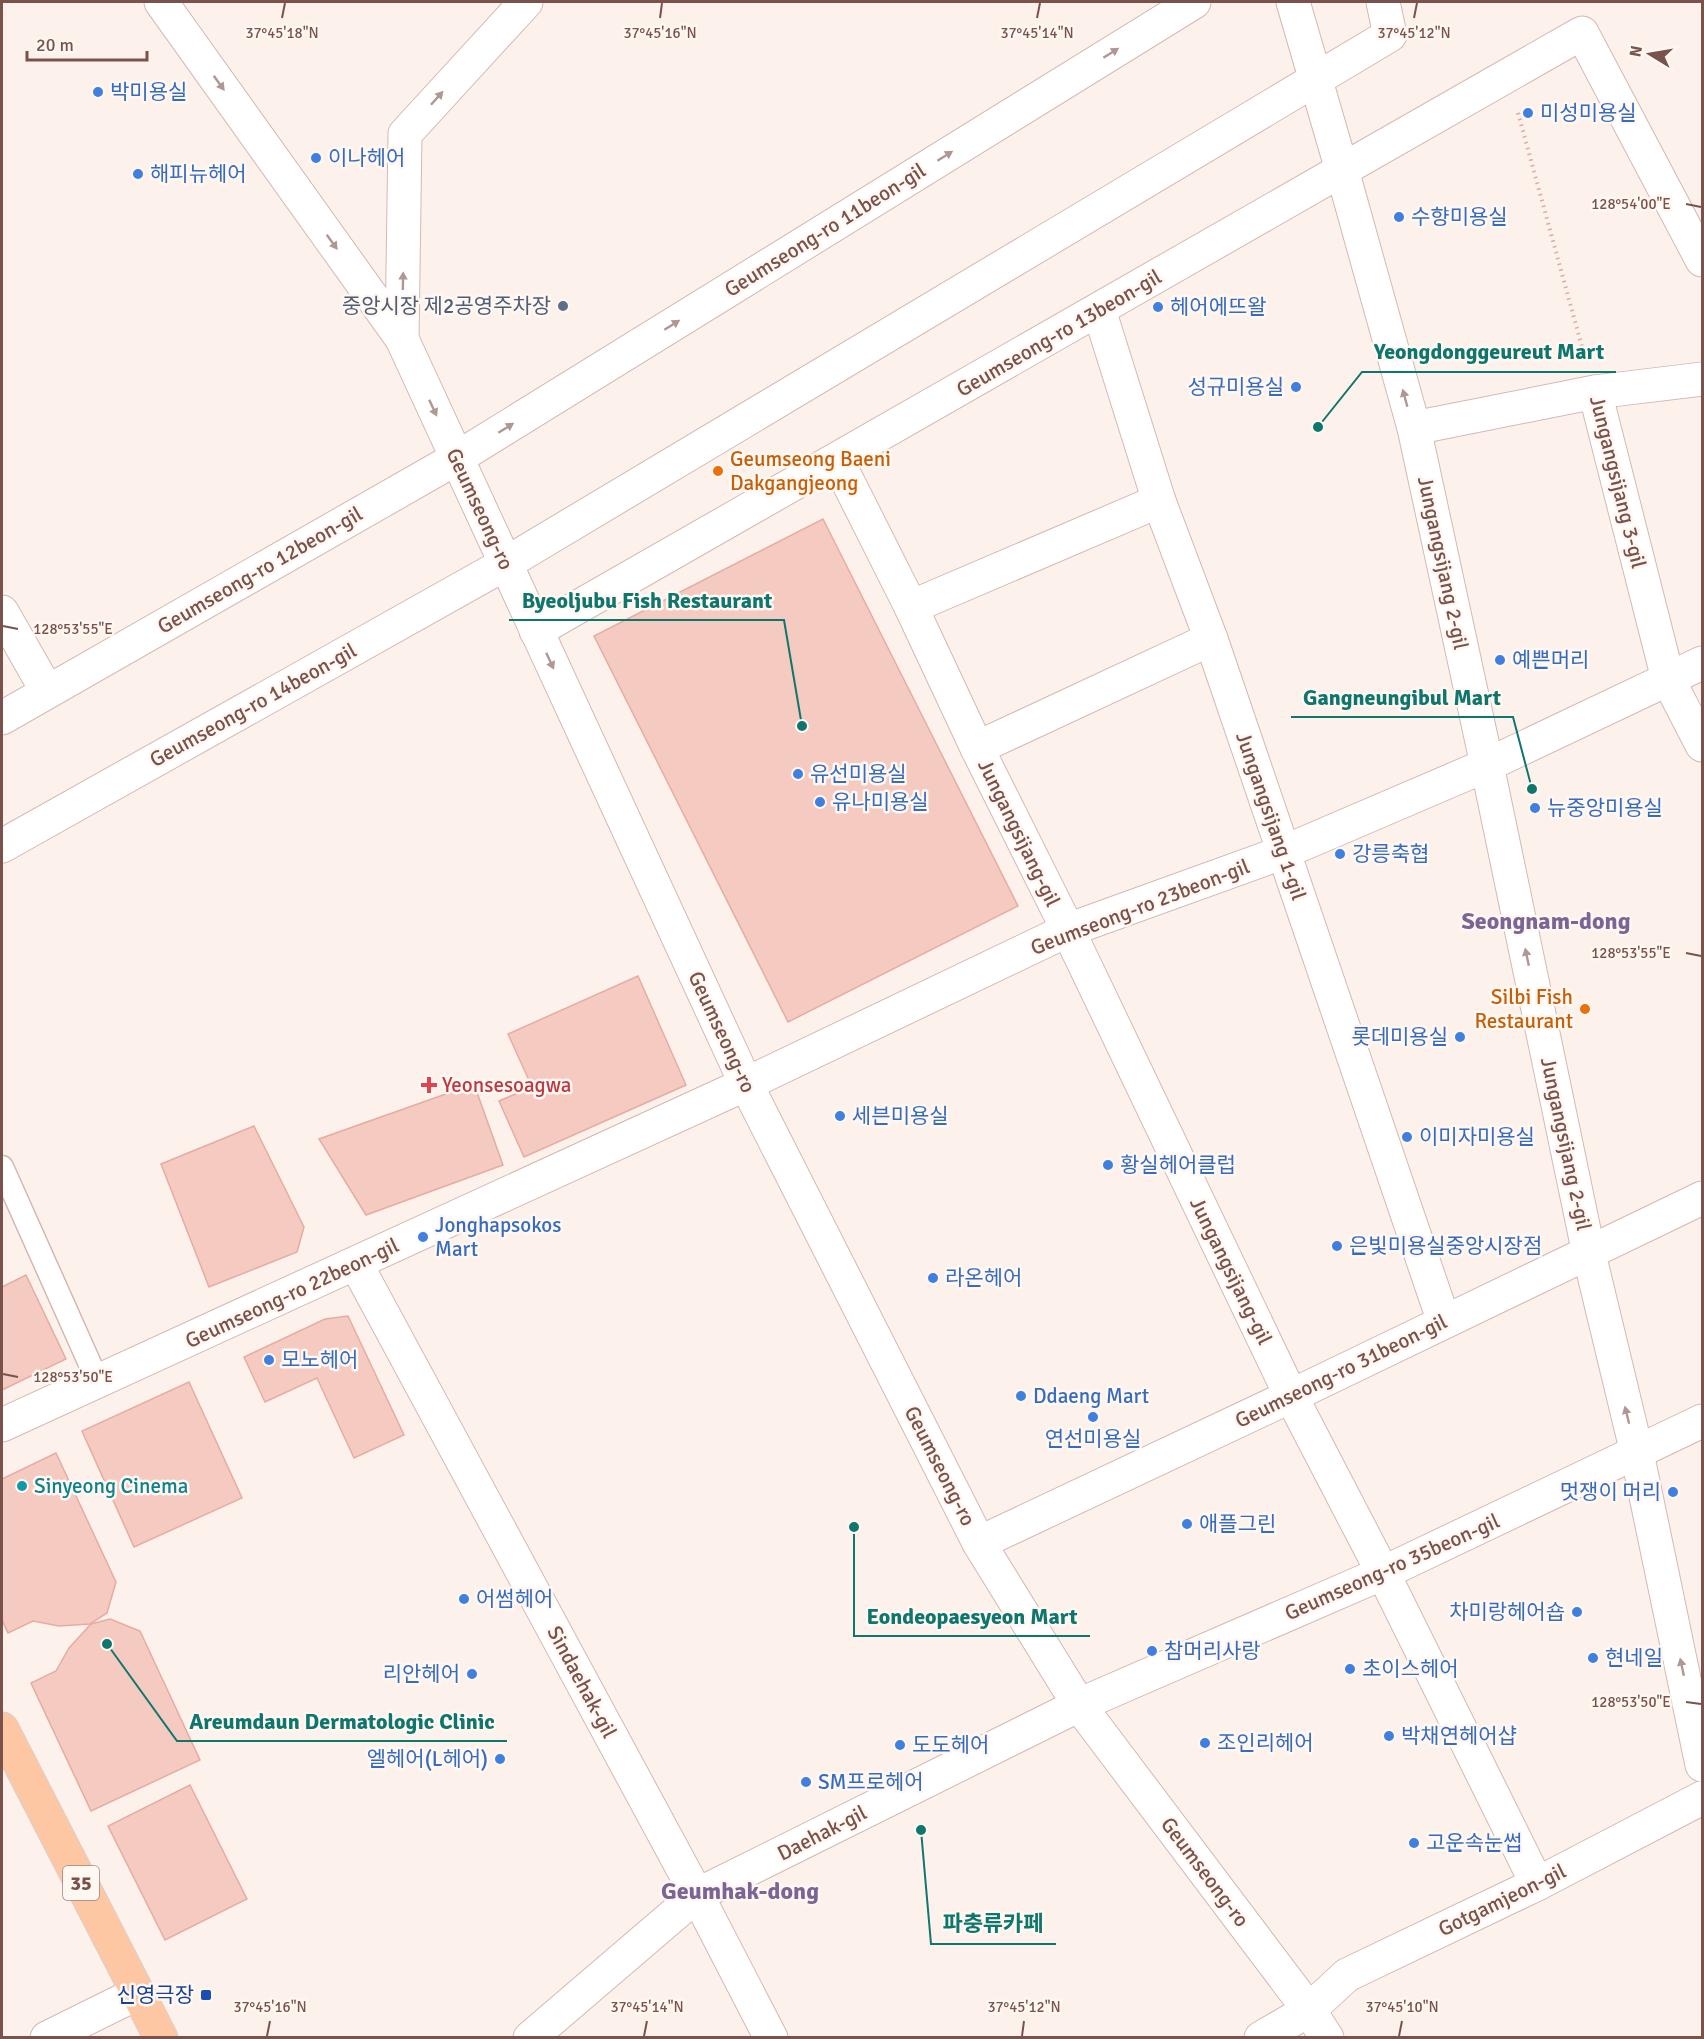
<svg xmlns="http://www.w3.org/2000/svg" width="1704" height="2039" viewBox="0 0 1704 2039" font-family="Signika,'Noto Sans KR',sans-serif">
<rect width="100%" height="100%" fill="#fdf2eb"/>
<!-- building -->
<g fill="#f4cac1" stroke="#e7aca1" stroke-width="1.5">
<polygon points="823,519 1018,906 788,1022 594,636"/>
<polygon points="638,976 686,1085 524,1157 499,1101 532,1087 508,1034"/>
<polygon points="474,1084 503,1165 366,1215 319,1139"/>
<polygon points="254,1126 304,1227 297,1252 209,1287 161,1164"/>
<polygon points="26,1275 66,1359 2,1390 2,1287"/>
<polygon points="348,1316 404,1435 354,1458 317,1378 265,1402 244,1357 325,1319"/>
<polygon points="189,1382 242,1498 134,1547 82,1431"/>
<polygon points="56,1453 116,1582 107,1613 90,1624 59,1626 33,1621 8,1633 2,1620 2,1479"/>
<polygon points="110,1619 140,1631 200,1760 91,1811 31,1683 56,1671 69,1648 91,1624"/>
<polygon points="190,1785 247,1899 165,1940 108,1826"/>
</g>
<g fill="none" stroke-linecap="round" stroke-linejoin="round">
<!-- service casing -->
<g stroke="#d3b9b2" stroke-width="25">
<polyline id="service" points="2,1167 98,1382"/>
</g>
<!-- pedestrian casing -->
<g stroke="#d3b9b2" stroke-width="35">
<g id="pedestrian">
<polyline points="536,631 1342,170"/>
<polyline points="2,846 505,564 1390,35 1383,2"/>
</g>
</g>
<!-- minor casing -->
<g stroke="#d3b9b2" stroke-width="35">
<g id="minor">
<polyline points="1293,2 1342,170 1414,428 1487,765 1589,1254 1637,1453 1702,1765"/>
<polyline points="1342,170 1582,33 1702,260"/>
<polyline points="1099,310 1159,501 1211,639 1444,1322"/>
<polyline points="402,339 405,134 526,2"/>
<polyline points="1595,392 1668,679 1702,745"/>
<polyline points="1414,428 1595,392 1702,379"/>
<polyline points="837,460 911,607 977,748 1068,930 1291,1396 1383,1573 1537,1884"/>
<polyline points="911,607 1159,501"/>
<polyline points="2,612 47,691"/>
<polyline points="2,718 457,458 1194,2"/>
<polyline points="977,748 1211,639"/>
<polyline points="356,1264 697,1895 771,2038"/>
<polyline points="2,1425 746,1084 1068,930 1284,852 1487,765 1702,663"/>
<polyline points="979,1543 1291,1396 1702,1198"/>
<polyline points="47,2038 138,1993"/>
<polyline points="530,2038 697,1895 1079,1705 1383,1573 1702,1421"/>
<polyline points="1261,2038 1309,2010 1347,1975 1537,1884 1702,1798"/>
</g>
</g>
<!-- tertiary casing -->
<g stroke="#d3b9b2" stroke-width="35">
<polyline id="tertiary" points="161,2 402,339 746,1084 979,1543 1079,1705 1309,2010 1327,2038"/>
</g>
<!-- primary casing -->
<g stroke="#dacfcd" stroke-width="35">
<polyline id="primary" points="2,1729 161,2038"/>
</g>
<!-- path -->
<polyline stroke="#daaca3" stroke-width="4" stroke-dasharray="1.5 4.5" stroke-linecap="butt" points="1518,113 1585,358"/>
<!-- service -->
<use href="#service" stroke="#fff" stroke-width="22"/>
<!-- pedestrian -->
<use href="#pedestrian" stroke="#fff" stroke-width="33"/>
<!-- minor -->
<use href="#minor" stroke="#fff" stroke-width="33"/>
<!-- tertiary -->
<use href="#tertiary" stroke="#fff" stroke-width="33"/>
<!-- primary -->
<use href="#primary" stroke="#fdc7a3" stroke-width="33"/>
</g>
<!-- one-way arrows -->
<defs><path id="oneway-solid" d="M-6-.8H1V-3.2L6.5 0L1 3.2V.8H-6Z" transform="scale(1.5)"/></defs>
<g fill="#af9794">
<use href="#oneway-solid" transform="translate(1111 53) rotate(-32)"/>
<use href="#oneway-solid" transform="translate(219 83) rotate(54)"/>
<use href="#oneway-solid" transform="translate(437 98) rotate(-48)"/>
<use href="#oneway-solid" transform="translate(945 156) rotate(-32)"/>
<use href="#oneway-solid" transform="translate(332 242) rotate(54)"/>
<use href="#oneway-solid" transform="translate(403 281) rotate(-89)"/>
<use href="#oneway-solid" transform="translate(672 325) rotate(-32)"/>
<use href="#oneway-solid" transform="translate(1405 398) rotate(-105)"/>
<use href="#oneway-solid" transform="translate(433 408) rotate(65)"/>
<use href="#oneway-solid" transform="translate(506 428) rotate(-32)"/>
<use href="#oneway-solid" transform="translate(550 661) rotate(65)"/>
<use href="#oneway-solid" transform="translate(1527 957) rotate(-102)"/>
<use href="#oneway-solid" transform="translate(1627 1415) rotate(-104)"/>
<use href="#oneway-solid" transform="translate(1682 1667) rotate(-102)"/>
</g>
<!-- ticks -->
<path fill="none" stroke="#7a524c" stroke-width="2" d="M282,18L285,3M660,18L662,3M1037,18L1040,3M1414,18L1417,3M1686,204L1701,207M3,626L18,629M1686,953L1701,956M3,1374L18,1377M1686,1702L1701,1704M267,2036L270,2021M644,2036L647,2021M1022,2036L1024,2021M1399,2036L1402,2021"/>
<!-- markers -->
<g fill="#3f7fe0" stroke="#fff7f2" stroke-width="2">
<circle cx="98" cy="92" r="6"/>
<circle cx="1528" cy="113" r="6"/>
<circle cx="316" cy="158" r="6"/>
<circle cx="138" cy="174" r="6"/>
<circle cx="1399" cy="217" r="6"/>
<circle cx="1158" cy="307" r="6"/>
<circle cx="1296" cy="387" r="6"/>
<circle cx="1500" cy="660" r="6"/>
<circle cx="798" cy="774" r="6"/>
<circle cx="820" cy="802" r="6"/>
<circle cx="1535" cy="808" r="6"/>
<circle cx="1340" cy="854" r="6"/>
<circle cx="1460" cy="1037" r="6"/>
<circle cx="840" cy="1116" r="6"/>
<circle cx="1407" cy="1137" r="6"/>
<circle cx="1108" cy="1165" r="6"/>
<circle cx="423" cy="1237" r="6"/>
<circle cx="1337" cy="1246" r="6"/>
<circle cx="933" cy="1278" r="6"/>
<circle cx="269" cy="1360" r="6"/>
<circle cx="1021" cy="1396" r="6"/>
<circle cx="1093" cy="1417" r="6"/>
<circle cx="1673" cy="1492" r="6"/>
<circle cx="1187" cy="1524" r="6"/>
<circle cx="464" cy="1599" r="6"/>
<circle cx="1577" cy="1612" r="6"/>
<circle cx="1152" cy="1651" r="6"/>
<circle cx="1593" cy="1658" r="6"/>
<circle cx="1350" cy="1669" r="6"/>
<circle cx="472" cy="1674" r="6"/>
<circle cx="1389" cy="1736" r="6"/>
<circle cx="1205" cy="1743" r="6"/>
<circle cx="900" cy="1745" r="6"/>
<circle cx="500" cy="1759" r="6"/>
<circle cx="806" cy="1782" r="6"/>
<circle cx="1414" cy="1843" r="6"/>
</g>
<circle fill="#5c6f8a" stroke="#fff7f2" stroke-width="2" cx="563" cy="306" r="6"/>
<g fill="#e8710a" stroke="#fff7f2" stroke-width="2">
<circle cx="718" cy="471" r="6"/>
<circle cx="1585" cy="1009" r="6"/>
</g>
<path fill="#e0444e" stroke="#fff7f2" stroke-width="2" d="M426 1076h6v6h6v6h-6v6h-6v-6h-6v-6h6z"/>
<circle fill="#0f9aa8" stroke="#fff7f2" stroke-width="2" cx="22" cy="1486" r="6"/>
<rect fill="#1a4fb4" stroke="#fff7f2" stroke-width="2" x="200" y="1989" width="12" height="12" rx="3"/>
<g text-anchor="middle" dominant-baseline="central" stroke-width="5" stroke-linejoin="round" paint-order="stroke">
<!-- shield labels -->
<rect fill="#fff7f2" stroke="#a2847e" stroke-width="1.5" x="63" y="1866" width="36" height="34" rx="4.5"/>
<g font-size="20" font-weight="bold" fill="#7a524c">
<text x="81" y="1883">35</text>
</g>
<!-- shop labels -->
<g font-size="21" fill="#366cbe" stroke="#fff7f2" text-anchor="start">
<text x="110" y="92">박미용실</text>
<text x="1540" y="113">미성미용실</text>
<text x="328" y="158">이나헤어</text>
<text x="150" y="174">해피뉴헤어</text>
<text x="1411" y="217">수향미용실</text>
<text x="1170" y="307">헤어에뜨왈</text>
<text x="1284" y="387" text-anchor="end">성규미용실</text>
<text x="1512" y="660">예쁜머리</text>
<text x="810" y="774">유선미용실</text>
<text x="832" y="802">유나미용실</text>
<text x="1547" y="808">뉴중앙미용실</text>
<text x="1352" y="854">강릉축협</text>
<text x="1448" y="1037" text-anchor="end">롯데미용실</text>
<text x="852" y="1116">세븐미용실</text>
<text x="1419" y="1137">이미자미용실</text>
<text x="1120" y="1165">황실헤어클럽</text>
<text x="435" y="1225">Jonghapsokos<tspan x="435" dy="24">Mart</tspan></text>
<text x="1349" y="1246">은빛미용실중앙시장점</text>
<text x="945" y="1278">라온헤어</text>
<text x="281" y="1360">모노헤어</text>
<text x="1033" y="1396">Ddaeng Mart</text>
<text x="1093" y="1439" text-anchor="middle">연선미용실</text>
<text x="1661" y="1492" text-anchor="end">멋쟁이 머리</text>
<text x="1199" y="1524">애플그린</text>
<text x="476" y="1599">어썸헤어</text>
<text x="1565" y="1612" text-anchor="end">차미랑헤어숍</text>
<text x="1164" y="1651">참머리사랑</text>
<text x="1605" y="1658">현네일</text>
<text x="1362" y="1669">초이스헤어</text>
<text x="460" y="1674" text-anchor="end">리안헤어</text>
<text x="1401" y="1736">박채연헤어샵</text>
<text x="1217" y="1743">조인리헤어</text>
<text x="912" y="1745">도도헤어</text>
<text x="488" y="1759" text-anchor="end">엘헤어(L헤어)</text>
<text x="818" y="1782">SM프로헤어</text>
<text x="1426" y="1843">고운속눈썹</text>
</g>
<!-- street labels -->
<g font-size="21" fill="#7a524c" stroke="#fff7f2">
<text transform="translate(825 230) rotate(-32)">Geumseong-ro 11beon-gil</text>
<text transform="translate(1059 333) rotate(-30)">Geumseong-ro 13beon-gil</text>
<text transform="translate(1618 482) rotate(76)">Jungangsijang 3-gil</text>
<text transform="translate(480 509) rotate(65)">Geumseong-ro</text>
<text transform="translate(1443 563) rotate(78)">Jungangsijang 2-gil</text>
<text transform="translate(260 570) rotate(-30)">Geumseong-ro 12beon-gil</text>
<text transform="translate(253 705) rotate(-29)">Geumseong-ro 14beon-gil</text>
<text transform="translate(1271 816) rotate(71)">Jungangsijang 1-gil</text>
<text transform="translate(1019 833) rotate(64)">Jungangsijang-gil</text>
<text transform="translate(1140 907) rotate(-21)">Geumseong-ro 23beon-gil</text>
<text transform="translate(722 1032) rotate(65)">Geumseong-ro</text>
<text transform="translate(1566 1144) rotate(78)">Jungangsijang 2-gil</text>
<text transform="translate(1231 1271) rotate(64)">Jungangsijang-gil</text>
<text transform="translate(292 1293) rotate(-25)">Geumseong-ro 22beon-gil</text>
<text transform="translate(1341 1371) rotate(-26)">Geumseong-ro 31beon-gil</text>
<text transform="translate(940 1466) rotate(63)">Geumseong-ro</text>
<text transform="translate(1392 1567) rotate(-24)">Geumseong-ro 35beon-gil</text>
<text transform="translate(582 1682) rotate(62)">Sindaehak-gil</text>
<text transform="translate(822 1833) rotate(-27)">Daehak-gil</text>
<text transform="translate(1205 1872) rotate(53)">Geumseong-ro</text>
<text transform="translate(1502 1900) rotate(-26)">Gotgamjeon-gil</text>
</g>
<!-- service labels -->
<g font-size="21" fill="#4e5e75" stroke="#fff7f2" text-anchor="end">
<text x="551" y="306">중앙시장 제2공영주차장</text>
</g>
<!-- food labels -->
<g font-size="21" fill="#c56008" stroke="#fff7f2" text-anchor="start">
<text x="730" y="459">Geumseong Baeni<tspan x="730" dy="24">Dakgangjeong</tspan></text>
<text x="1573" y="997" text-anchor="end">Silbi Fish<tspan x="1573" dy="24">Restaurant</tspan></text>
</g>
<!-- health labels -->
<g font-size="21" fill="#be3a42" stroke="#fff7f2" text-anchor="start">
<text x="442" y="1085">Yeonsesoagwa</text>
</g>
<!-- culture labels -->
<g font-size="21" fill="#0d838f" stroke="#fff7f2" text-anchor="start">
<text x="34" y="1486">Sinyeong Cinema</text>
</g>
<!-- transit labels -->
<g font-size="21" fill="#164399" stroke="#fff7f2" text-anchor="end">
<text x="194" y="1995">신영극장</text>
</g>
<!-- quarter labels -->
<g font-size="24" font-weight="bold" fill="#7a6596" stroke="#fff7f2">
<text x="1546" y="921">Seongnam-dong</text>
<text x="740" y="1891">Geumhak-dong</text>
</g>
</g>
<g font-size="15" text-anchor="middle" fill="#7a524c" stroke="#fff7f2" stroke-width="5" stroke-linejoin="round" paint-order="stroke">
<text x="282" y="38">37°45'18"N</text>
<text x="660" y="38">37°45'16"N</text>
<text x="1037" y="38">37°45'14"N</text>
<text x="1414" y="38">37°45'12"N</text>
<text x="1631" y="209">128°54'00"E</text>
<text x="73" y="634">128°53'55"E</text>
<text x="1631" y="958">128°53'55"E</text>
<text x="73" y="1382">128°53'50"E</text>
<text x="1631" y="1707">128°53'50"E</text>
<text x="270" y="2012">37°45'16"N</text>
<text x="647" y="2012">37°45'14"N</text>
<text x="1024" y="2012">37°45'12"N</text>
<text x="1402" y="2012">37°45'10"N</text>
</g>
<!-- callouts -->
<path fill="none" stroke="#0f766e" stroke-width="2" d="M1318 427L1362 372H1616M802 726L784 620H509M1532 789L1513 717H1291M854 1527L854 1636H1090M107 1644L177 1741H507M921 1830L931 1944H1056"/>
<g fill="#0f766e" stroke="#fff7f2" stroke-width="2">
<circle cx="1318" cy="427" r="6"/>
<circle cx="802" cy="726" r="6"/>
<circle cx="1532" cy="789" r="6"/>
<circle cx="854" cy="1527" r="6"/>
<circle cx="107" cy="1644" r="6"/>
<circle cx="921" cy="1830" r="6"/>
</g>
<g font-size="22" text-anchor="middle" font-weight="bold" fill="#0f766e" stroke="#fff7f2" stroke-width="5" stroke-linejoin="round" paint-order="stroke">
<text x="1489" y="359">Yeongdonggeureut Mart</text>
<text x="647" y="608">Byeoljubu Fish Restaurant</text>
<text x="1402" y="705">Gangneungibul Mart</text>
<text x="972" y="1624">Eondeopaesyeon Mart</text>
<text x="342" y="1729">Areumdaun Dermatologic Clinic</text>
<text x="993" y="1931">파충류카페</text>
</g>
<!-- border -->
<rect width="1704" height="2039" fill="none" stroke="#7a524c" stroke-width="6"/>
<!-- north arrow -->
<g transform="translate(1650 54) rotate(281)" stroke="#fff7f2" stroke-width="4.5" paint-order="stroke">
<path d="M0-4.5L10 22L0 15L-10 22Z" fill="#7a524c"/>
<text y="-9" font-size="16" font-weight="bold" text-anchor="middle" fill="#7a524c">N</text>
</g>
<!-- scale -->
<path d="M27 51v9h120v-9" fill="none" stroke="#7a524c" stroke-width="3"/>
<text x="36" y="51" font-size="18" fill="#7a524c" stroke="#fff7f2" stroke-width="4.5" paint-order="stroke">20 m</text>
</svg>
